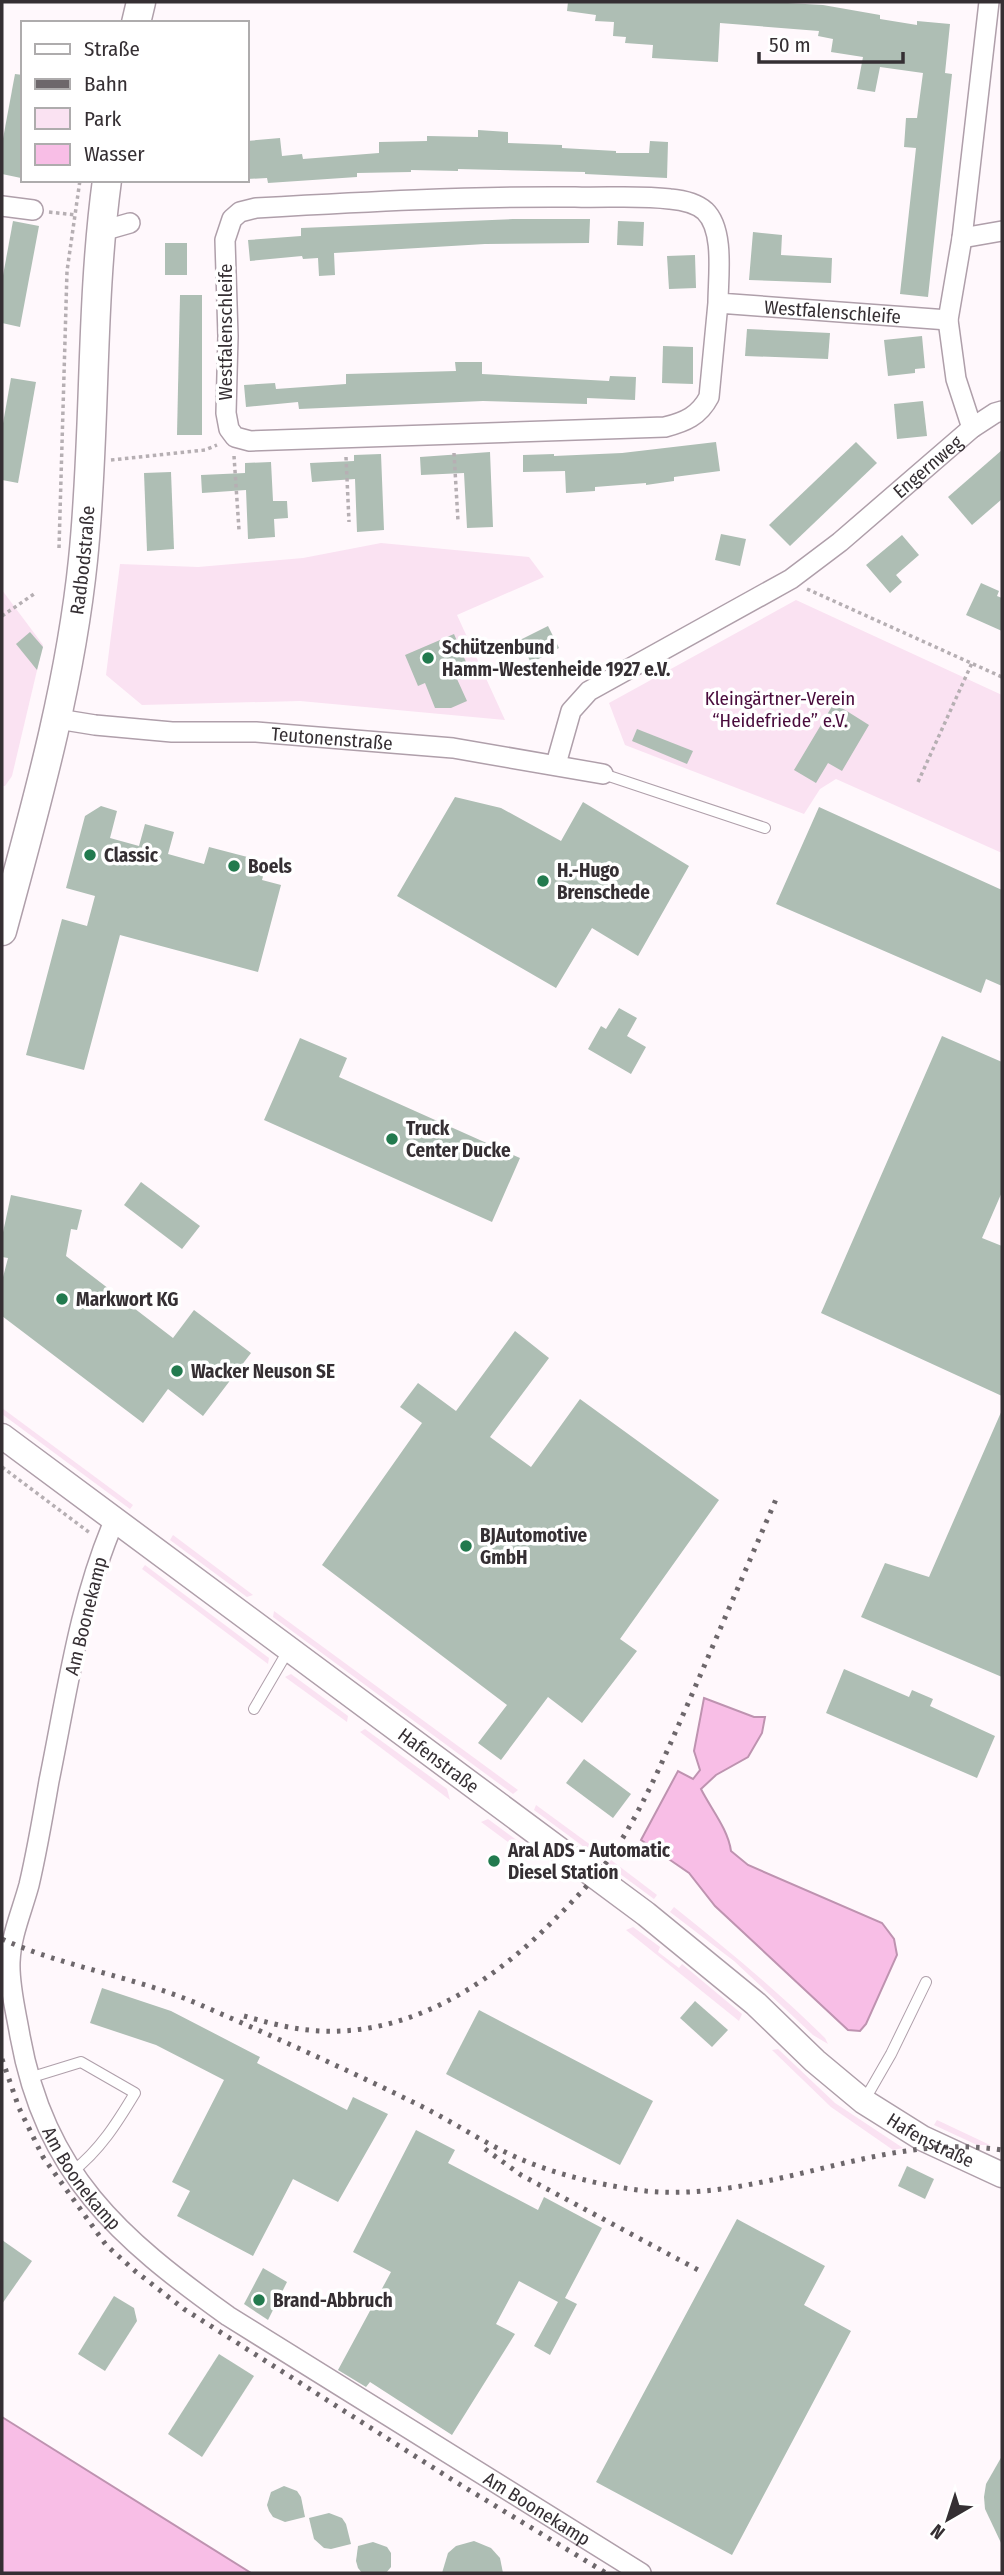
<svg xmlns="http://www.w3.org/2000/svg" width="1004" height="2575" viewBox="0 0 1004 2575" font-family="'Fira Sans Condensed',sans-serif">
<rect width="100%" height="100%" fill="#fff8fc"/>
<!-- green -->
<g fill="#fae2f2">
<polygon points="381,543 529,557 544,577 457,615 505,720 300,701 142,705 106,675 120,564 198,567 303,558"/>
<polygon points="2,590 43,645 12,776 5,786 2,786"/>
<polygon points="796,600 1002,695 1002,853 836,779 820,789 804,814 625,745 609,703"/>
<polygon points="2,1408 133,1505 130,1509 2,1414"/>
<polygon points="173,1535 253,1595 247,1597 170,1540"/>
<polygon points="145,1565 269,1658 268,1664 142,1569"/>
<polygon points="274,1611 518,1790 513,1794 273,1617"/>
<polygon points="291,1674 348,1716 347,1722 285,1677"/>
<polygon points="365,1729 447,1789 450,1800 360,1732"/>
<polygon points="536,1805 607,1857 603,1861 534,1810"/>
<polygon points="488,1819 533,1852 531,1859 481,1822"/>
<polygon points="611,1860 657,1895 654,1899 608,1865"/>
<path d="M674,1907C727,1949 777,1991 825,2038L828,2044L813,2035L734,1961L670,1912Z"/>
<polygon points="633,1927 660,1947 658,1952 679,1968 682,1964 742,2014 739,2021 626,1930"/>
<polygon points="778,2049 835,2103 903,2148 893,2150 831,2107 772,2050"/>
<polygon points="937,2120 990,2145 977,2145 934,2125"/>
</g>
<!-- water -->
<g fill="#f8bee6" stroke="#be93b0" stroke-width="2">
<path d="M704,1698L754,1717H765L762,1733L748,1757L716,1775L701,1789C711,1809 728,1829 731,1851L748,1865L882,1923L894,1939L897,1955L866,2024L860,2031L848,2030L715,1906L689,1873L641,1840L678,1771L693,1779L700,1770L694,1751Z"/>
<polygon points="2,2417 251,2573 2,2573"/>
</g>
<!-- building -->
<g fill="#aebeb4">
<polygon points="568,2 770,2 823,5 880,15 880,19 917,25 917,21 950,24 945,73 952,74 928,297 900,294 916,148 904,147 906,118 917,118 923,73 880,67 875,92 857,89 863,57 831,52 833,39 818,36 819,31 720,23 718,62 652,58 653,45 625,43 626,37 613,36 614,22 595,21 596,15 567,11"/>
<polygon points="15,74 23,75 23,167 21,178 2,174 2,144"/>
<polygon points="478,130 508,132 508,143 562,145 562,148 616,151 616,153 649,153 650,141 668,142 667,178 585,174 585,172 458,169 458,171 411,170 411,172 357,173 357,177 268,183 267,178 247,179 247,141 280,138 282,156 302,154 303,159 379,153 379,142 427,141 427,136 478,137"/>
<polygon points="513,219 590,219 589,243 485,244 334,253 335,275 319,276 318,258 303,259 302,256 250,261 248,240 301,236 301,228"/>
<polygon points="13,221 39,226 20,327 2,323 2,281"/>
<polygon points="618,221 644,222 643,246 617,245"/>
<polygon points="753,232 782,235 781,255 832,258 831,283 749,280"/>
<rect x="165" y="243" width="22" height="32"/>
<polygon points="695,255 696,288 669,289 667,256"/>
<polygon points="180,295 202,295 202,435 177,435"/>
<polygon points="747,329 830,333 828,359 745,356"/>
<polygon points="922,336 925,368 915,369 915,373 888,376 884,340"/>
<polygon points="663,346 693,347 693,384 662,383"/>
<polygon points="455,362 482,362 482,374 609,381 610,376 636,377 635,400 587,398 587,404 483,401 299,409 298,402 246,407 244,385 275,383 276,389 346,384 346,374 456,371"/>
<polygon points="11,378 36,382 18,483 2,480 2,429"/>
<polygon points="923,401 927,436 897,439 894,404"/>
<polygon points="716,442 720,471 674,477 674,481 646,485 646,483 595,487 595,491 566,493 565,471 523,472 523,455 554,454 554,456 622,453"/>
<polygon points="856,442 877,463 790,546 769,525"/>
<polygon points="1002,450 1002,499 972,525 948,497"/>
<polygon points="490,452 493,527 467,528 464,473 421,475 420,457"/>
<polygon points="381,454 384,530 357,532 355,479 312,482 310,463 354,461 354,455"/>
<polygon points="271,462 273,501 287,501 288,518 274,519 275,537 248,539 246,490 202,493 201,475 245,473 245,463"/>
<polygon points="171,472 174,549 147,551 144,473"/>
<polygon points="721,534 746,539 740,566 715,560"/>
<polygon points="902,535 919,555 896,575 902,582 890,593 866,565"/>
<polygon points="981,583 999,591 997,596 1002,598 1002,631 966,615"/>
<polygon points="548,626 559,648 531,663 520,640"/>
<polygon points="30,632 43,647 37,670 16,644"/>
<polygon points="454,634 466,662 452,668 467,701 451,708 435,708 425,683 418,686 405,655"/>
<polygon points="834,703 869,725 842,771 828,763 816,783 794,770"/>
<polygon points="637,729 693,751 687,764 632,741"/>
<polygon points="455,797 501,808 561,841 583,802 689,866 638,956 592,928 556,988 397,896"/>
<polygon points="101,806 117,811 110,838 139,846 145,824 174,832 168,854 204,864 209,847 267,862 262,880 281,885 258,972 120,935 84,1070 26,1055 62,919 87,926 95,896 66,888 85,816"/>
<polygon points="819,807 1002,890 1002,986 986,979 981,993 776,904"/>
<polygon points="619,1008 637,1018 627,1036 646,1047 631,1074 588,1049 601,1026 606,1029"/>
<polygon points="942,1036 1002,1062 1002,1192 982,1238 1002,1246 1002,1396 821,1313"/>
<polygon points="300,1038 347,1058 339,1077 520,1158 492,1222 264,1120"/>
<polygon points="141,1182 200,1226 182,1249 124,1205"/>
<polygon points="11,1195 82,1210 77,1230 71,1229 66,1256 173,1338 194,1310 251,1353 203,1416 168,1389 143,1423 2,1316 2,1281 8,1258 2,1257 2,1237"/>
<polygon points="515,1331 549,1358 490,1437 531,1467 580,1399 719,1500 620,1639 637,1651 582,1723 548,1697 501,1760 478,1743 507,1705 322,1565 422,1423 400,1407 418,1383 456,1411"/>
<polygon points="1002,1410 1002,1677 861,1617 885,1563 929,1577"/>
<polygon points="844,1669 909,1697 912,1690 933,1699 930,1706 995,1736 977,1778 826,1713"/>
<polygon points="584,1759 631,1794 613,1818 566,1783"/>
<polygon points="102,1988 171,2011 260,2057 257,2063 347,2110 353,2097 388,2114 338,2202 293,2179 253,2256 177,2216 190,2191 172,2182 224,2080 156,2045 90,2023"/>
<polygon points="695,2001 728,2030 712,2047 680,2018"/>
<polygon points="479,2010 653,2101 620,2165 446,2074"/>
<polygon points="416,2130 455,2150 448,2163 538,2210 544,2197 602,2228 565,2298 577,2304 550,2355 534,2346 558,2302 519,2281 496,2324 515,2334 452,2435 370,2382 366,2387 338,2370 391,2272 353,2252"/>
<polygon points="907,2166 934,2179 925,2199 898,2186"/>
<polygon points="737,2219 825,2266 804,2305 851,2331 732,2555 596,2482"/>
<polygon points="2,2240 32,2261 2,2304"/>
<polygon points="263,2268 287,2282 268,2320 244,2304"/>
<polygon points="114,2296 134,2308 137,2321 105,2371 78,2354"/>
<polygon points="219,2354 254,2376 202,2457 168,2434"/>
<polygon points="1002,2456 1002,2545 985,2509 984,2497 986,2484"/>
<polygon points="284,2486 297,2491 301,2497 305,2517 285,2522 273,2517 269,2511 267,2505 271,2492"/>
<polygon points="329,2513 342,2518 346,2524 351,2544 331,2549 324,2548 314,2539 309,2518"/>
<polygon points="474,2541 491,2548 500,2558 503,2573 442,2573 448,2553 456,2546"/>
<polygon points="373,2542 387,2547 391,2553 391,2567 386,2573 362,2573 358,2568 356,2561 358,2546"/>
</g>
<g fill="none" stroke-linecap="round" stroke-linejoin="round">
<!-- service casing -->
<g stroke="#af9faa" stroke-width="12">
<g id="service">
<polyline points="603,774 765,828"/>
<polyline points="254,1709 289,1649"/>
<path d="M29,2078L81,2062L135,2093C117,2123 100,2150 72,2172"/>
<polyline points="864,2101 891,2054 926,1982"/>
</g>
</g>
<!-- minor casing -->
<g stroke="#af9faa" stroke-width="22">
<g id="minor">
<polyline points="2,206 33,210"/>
<polyline points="102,231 130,223"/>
<polyline points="962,238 1002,231"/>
<path id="s1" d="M718,303L709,397C699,416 685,422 665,427L250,441L235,437L229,429L226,413L228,336L225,240L232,219L240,212L256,208C362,202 468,196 575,197C606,198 639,195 670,199C682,200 696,203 705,211C725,230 718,278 718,303L948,320"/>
<polyline points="972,428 956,379 948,320 962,238 989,2"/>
<path id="s2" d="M58,719L95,725L172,732H256L453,748L603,774"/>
<path id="s3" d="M556,764L571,711L589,691L791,579L840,542L972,428L995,413L1002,411"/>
<path id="s4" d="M115,1519C79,1602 67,1693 49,1781C43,1816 37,1851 29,1885C22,1911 11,1935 10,1962C9,1986 16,2012 20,2036C45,2174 119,2238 228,2316L641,2573"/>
</g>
</g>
<!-- tertiary casing -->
<g stroke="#af9faa" stroke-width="27">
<g id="tertiary">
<path id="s5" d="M2,1436L646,1914L756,2004L815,2061L863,2101L922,2138L1002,2175"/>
</g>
</g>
<!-- secondary casing -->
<g stroke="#af9faa" stroke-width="31">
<g id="secondary">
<polyline points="136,23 141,2"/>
<path id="s6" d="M2,931C35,809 70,687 83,560C96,434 90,306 107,180"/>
</g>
</g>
<!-- path -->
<g stroke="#b6afb3" stroke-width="3.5" stroke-dasharray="3.5 3.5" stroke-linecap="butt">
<polyline points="49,212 76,215"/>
<polyline points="454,453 458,521"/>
<polyline points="234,456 239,530"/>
<polyline points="346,457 349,522"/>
<polyline points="111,460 205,450 217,445"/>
<polyline points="59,548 67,271 80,180"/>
<polyline points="807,589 1002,677"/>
<polyline points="2,616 34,594"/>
<polyline points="918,782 972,663"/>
<polyline points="2,1467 90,1533"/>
</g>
<!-- service -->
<use href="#service" stroke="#fff" stroke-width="10"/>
<!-- minor -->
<use href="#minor" stroke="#fff" stroke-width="19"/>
<!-- tertiary -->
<use href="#tertiary" stroke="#fff" stroke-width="24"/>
<!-- secondary -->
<use href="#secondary" stroke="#fff" stroke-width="28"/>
<!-- rail -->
<g stroke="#6d676b" stroke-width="5" stroke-dasharray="3.5 7" stroke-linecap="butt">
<path d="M2,1939C66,1968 138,1977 203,2006C277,2038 352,2072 425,2108C456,2124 486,2144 518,2158C557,2175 604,2186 646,2191C766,2203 882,2131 1002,2150"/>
<path d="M244,2016C269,2023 295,2030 322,2031C412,2035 493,1982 554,1920C577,1897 601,1873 619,1844C649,1796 670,1744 693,1692C721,1627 749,1562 777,1497"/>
<polyline points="2,2059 19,2108 43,2157 106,2245 135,2271 184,2309 451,2479 606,2573"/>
<polyline points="485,2149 521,2175 702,2272"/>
</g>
</g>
<!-- markers -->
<g fill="#227a4e" stroke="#fff" stroke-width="2.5">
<circle cx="428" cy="658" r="7"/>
<circle cx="90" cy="855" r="7"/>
<circle cx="234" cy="866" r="7"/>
<circle cx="543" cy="881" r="7"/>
<circle cx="392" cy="1139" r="7"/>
<circle cx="62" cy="1299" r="7"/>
<circle cx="177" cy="1371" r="7"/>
<circle cx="466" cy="1546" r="7"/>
<circle cx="494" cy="1861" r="7"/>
<circle cx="259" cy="2300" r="7"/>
</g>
<g text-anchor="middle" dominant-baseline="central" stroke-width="7" stroke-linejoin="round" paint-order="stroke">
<!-- street labels -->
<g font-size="19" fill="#352f33" stroke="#fff">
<text stroke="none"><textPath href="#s1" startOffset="1491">Westfalenschleife</textPath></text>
<text transform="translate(225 332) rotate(-90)">Westfalenschleife</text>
<text stroke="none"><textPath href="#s3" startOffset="490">Engernweg</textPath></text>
<text stroke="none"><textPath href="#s6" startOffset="380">Radbodstraße</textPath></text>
<text stroke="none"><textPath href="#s2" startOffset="275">Teutonenstraße</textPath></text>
<text transform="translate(86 1616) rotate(-76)">Am Boonekamp</text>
<text stroke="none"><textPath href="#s5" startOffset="544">Hafenstraße</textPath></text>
<text stroke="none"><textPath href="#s5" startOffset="1167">Hafenstraße</textPath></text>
<text stroke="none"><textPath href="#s4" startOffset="688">Am Boonekamp</textPath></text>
<text stroke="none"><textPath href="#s4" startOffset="1255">Am Boonekamp</textPath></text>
</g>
<!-- poi labels -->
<g font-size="19" font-weight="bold" fill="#352f33" stroke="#fff" text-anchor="start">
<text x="442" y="647">Schützenbund<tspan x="442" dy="22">Hamm-Westenheide 1927 e.V.</tspan></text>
<text x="104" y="855">Classic</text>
<text x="248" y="866">Boels</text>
<text x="557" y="870">H.-Hugo<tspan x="557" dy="22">Brenschede</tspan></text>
<text x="406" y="1128">Truck<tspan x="406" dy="22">Center Ducke</tspan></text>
<text x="76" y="1299">Markwort KG</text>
<text x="191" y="1371">Wacker Neuson SE</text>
<text x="480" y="1535">BJAutomotive<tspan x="480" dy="22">GmbH</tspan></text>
<text x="508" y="1850">Aral ADS - Automatic<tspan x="508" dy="22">Diesel Station</tspan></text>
<text x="273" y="2300">Brand-Abbruch</text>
</g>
<!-- park labels -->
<g font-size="19" fill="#490b3c" stroke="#fff">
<text x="780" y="698">Kleingärtner-Verein<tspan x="780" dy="22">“Heidefriede” e.V.</tspan></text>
</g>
</g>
<!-- border -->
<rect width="1004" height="2575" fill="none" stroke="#352f33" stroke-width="7"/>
<!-- legend -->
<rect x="21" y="21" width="228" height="161" fill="#ffffff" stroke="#aeacad" stroke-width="2"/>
<rect x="35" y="44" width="35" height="10" fill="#ffffff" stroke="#aeacad" stroke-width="2"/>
<text x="84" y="56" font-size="21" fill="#352f33">Straße</text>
<rect x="35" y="79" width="35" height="10" fill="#6d676b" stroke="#aeacad" stroke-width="2"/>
<text x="84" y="91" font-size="21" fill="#352f33">Bahn</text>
<rect x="35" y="108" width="35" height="21" fill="#fae2f2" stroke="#aeacad" stroke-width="2"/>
<text x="84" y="126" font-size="21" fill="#352f33">Park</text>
<rect x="35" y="144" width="35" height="21" fill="#f8bee6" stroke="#aeacad" stroke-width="2"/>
<text x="84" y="161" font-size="21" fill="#352f33">Wasser</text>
<!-- north arrow -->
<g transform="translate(948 2519) rotate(219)" stroke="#ffffff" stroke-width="5" paint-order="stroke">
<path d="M0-5L12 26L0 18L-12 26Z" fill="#352f33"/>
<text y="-10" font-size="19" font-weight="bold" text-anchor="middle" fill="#352f33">N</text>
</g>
<!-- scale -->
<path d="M759 52v10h144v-10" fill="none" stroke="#352f33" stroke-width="3.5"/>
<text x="769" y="52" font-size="21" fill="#352f33" stroke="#ffffff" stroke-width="5" paint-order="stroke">50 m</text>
</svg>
